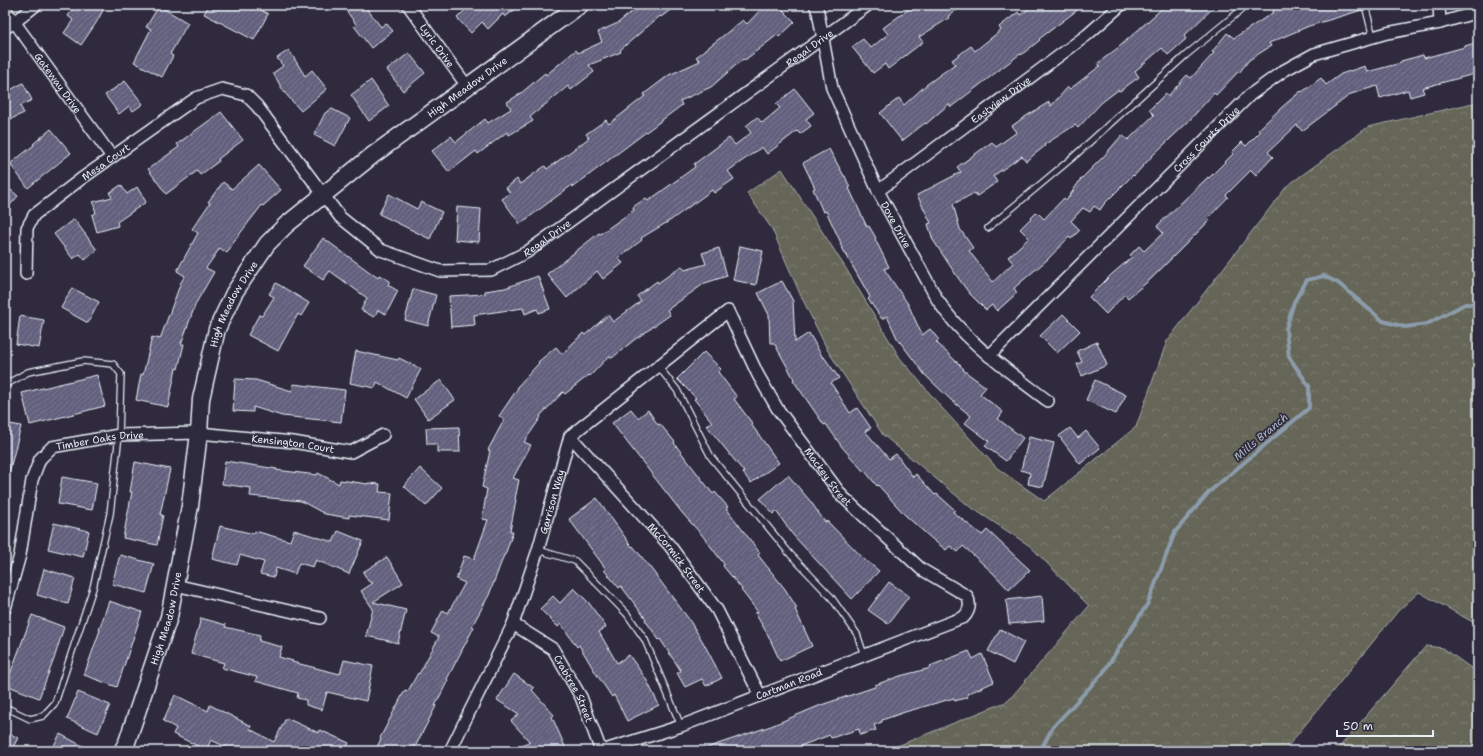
<svg xmlns="http://www.w3.org/2000/svg" width="1483" height="756" viewBox="0 0 1483 756" font-family="'Shantell Sans',sans-serif">
<defs>
<pattern id="forest-crowns" width="20" height="18" patternUnits="userSpaceOnUse"><rect width="20" height="18" fill="#656658"/><path d="M2 6a3 3 0 1 1 6 0M12 15a3 3 0 1 1 6 0" fill="none" stroke="#7b7c71"/></pattern>
<pattern id="building-hatch" width="6" height="6" patternUnits="userSpaceOnUse"><rect width="6" height="6" fill="#64617e"/><path d="M-1 1l2-2M0 6l6-6M5 7l2-2" fill="none" stroke="#7a7891"/></pattern>
</defs>
<rect width="100%" height="100%" fill="#2f2a3d"/>
<filter id="ink" filterUnits="userSpaceOnUse"><feTurbulence type="fractalNoise" baseFrequency=".025" numOctaves="2"/><feDisplacementMap in="SourceGraphic" scale="8" xChannelSelector="R" yChannelSelector="G"/><feConvolveMatrix kernelMatrix="1 2 1 2 8 2 1 2 1" color-interpolation-filters="sRGB"/></filter>
<g filter="url(#ink)">
<!-- forest -->
<g fill="url(#forest-crowns)" stroke="#a6aca8">
<polygon points="1478,102 1478,625 1419,592 1398,611 1284,751 885,751 1008,701 1089,606 1030,546 969,506 883,435 828,351 800,294 772,229 747,193 782,169 845,267 900,358 942,408 997,468 1044,501 1136,427 1167,341 1287,186 1368,127"/>
<polygon points="1426,646 1443,648 1478,673 1478,751 1336,751"/>
</g>
<g fill="none" stroke-linecap="round" stroke-linejoin="round">
<!-- stream -->
<polyline stroke="#8c9cac" stroke-width="4" points="1040,751 1053,727 1103,673 1148,603 1175,532 1209,492 1309,408 1309,386 1289,357 1286,329 1294,302 1307,280 1324,276 1338,283 1383,321 1405,327 1427,324 1465,304 1478,304"/>
</g>
<!-- building -->
<g fill="url(#building-hatch)" stroke="#e8f1f8">
<polygon points="76,5 106,5 96,23 81,45 64,33 73,20 68,16"/>
<polygon points="209,5 252,5 268,14 254,40 204,14"/>
<polygon points="342,5 364,5 381,27 386,23 393,31 371,48 354,26 356,24"/>
<polygon points="470,5 521,5 505,17 503,14 488,29 482,22 471,33 457,18"/>
<polygon points="640,5 677,5 661,17 660,16 620,50 621,52 589,65 594,72 571,90 568,86 530,117 533,121 509,135 507,132 478,154 476,151 449,172 432,151 451,136 456,142 485,119 488,123 511,109 507,102 520,94 545,73 546,75 576,50 578,53 602,42 598,32 618,23"/>
<polygon points="765,5 778,5 795,22 779,37 777,35 745,60 743,59 711,87 680,101 682,105 573,187 572,185 520,224 502,199 510,193 506,188 517,179 520,184 545,166 547,169 589,138 586,134 606,120 609,124 645,96 644,94 669,75 700,61 696,57 743,20 747,24"/>
<polygon points="914,5 964,5 948,16 949,18 919,37 923,42 888,69 885,64 873,73 852,47 863,39 871,48 888,34 883,28"/>
<polygon points="1034,5 1084,5 1039,39 1040,40 1021,55 1020,54 951,107 949,104 926,124 925,123 902,141 880,113 899,98 904,105 926,85 955,64 952,60 971,46 975,51 1001,30 999,27 1018,12 1020,15"/>
<polygon points="1166,5 1216,5 1184,36 1186,39 1168,55 1162,48 1135,71 1139,77 1120,91 1118,90 1101,103 1078,128 1075,125 1044,145 1045,146 1026,161 1022,156 993,176 997,182 977,196 975,193 953,204 960,229 973,248 969,251 993,282 1013,263 1008,257 1029,238 1020,229 1037,212 1044,219 1064,198 1066,201 1081,179 1104,156 1122,135 1128,140 1154,115 1149,110 1166,93 1168,96 1187,75 1191,78 1214,53 1212,52 1227,33 1234,38 1274,12 1273,10 1285,5 1361,5 1362,10 1309,26 1269,43 1271,46 1249,60 1239,73 1238,72 1216,95 1214,93 1188,122 1153,155 1134,176 1133,175 1104,204 1100,210 1094,206 1090,212 1083,208 1071,221 1080,230 1071,239 1069,237 1048,259 1014,288 1017,293 997,311 992,305 986,310 969,293 956,275 933,240 928,224 931,223 917,195 961,172 957,167 992,142 996,147 1017,132 1012,126 1023,118 1049,102 1051,106 1068,87 1070,89 1100,66 1098,63 1119,47"/>
<polygon points="159,6 188,23 170,54 173,56 162,77 134,62 151,29 146,27"/>
<polygon points="1478,42 1478,73 1422,88 1424,93 1410,97 1408,90 1380,98 1377,86 1351,94 1302,131 1297,125 1268,152 1273,157 1256,175 1251,170 1226,195 1228,197 1208,218 1210,220 1152,278 1128,298 1125,294 1106,314 1089,297 1112,274 1132,257 1130,255 1139,246 1144,251 1163,233 1157,226 1208,177 1209,178 1233,154 1232,152 1242,142 1246,146 1260,132 1258,130 1282,107 1301,91 1302,92 1321,78 1326,85 1341,74 1365,66 1367,72 1401,63 1401,61 1423,55 1424,58 1465,47 1465,46"/>
<polygon points="289,50 305,76 312,70 327,89 301,111 284,92 273,73 283,66 277,58"/>
<polygon points="409,53 425,73 403,91 387,70"/>
<polygon points="371,80 389,106 369,121 351,95"/>
<polygon points="125,81 143,104 133,111 129,106 119,114 105,95"/>
<polygon points="23,83 32,100 20,106 24,113 11,119 5,109 5,93"/>
<polygon points="795,89 814,113 806,119 811,126 800,134 797,131 767,154 762,147 728,171 734,179 714,193 712,190 671,220 641,238 642,240 618,258 623,263 603,279 597,271 567,298 547,274 599,233 600,234 634,210 633,207 646,198 648,201 695,167 694,164 729,138 735,145 751,133 746,126 757,117 762,123 780,108 776,104"/>
<polygon points="332,109 350,118 335,146 314,135 325,113"/>
<polygon points="221,112 243,140 218,159 219,161 200,175 197,171 166,194 148,169 179,147 177,144"/>
<polygon points="51,129 71,153 28,188 10,164 34,145 33,144"/>
<polygon points="829,149 844,176 845,176 850,188 849,188 867,227 869,226 876,238 875,239 889,267 884,269 908,304 922,335 930,329 939,340 936,342 964,369 963,370 986,387 980,394 1003,412 998,419 1023,438 1006,461 985,446 989,441 965,423 971,416 951,400 925,375 897,338 887,316 882,319 868,299 870,297 840,244 841,243 826,211 823,212 813,189 815,188 803,163"/>
<polygon points="259,165 281,190 263,206 262,205 235,240 227,253 220,248 206,268 214,272 196,303 181,344 184,344 178,369 176,368 168,407 136,400 141,374 143,375 152,337 160,339 181,282 185,276 177,271 198,233 192,229 210,203 208,202 223,182 232,189"/>
<polygon points="5,185 18,196 5,211"/>
<polygon points="121,185 127,194 137,187 146,202 117,222 118,226 97,232 92,215 96,213 93,202 112,197 109,193"/>
<polygon points="389,194 417,209 421,202 442,212 430,239 379,214"/>
<polygon points="457,207 481,209 479,242 455,240"/>
<polygon points="74,219 97,250 85,260 80,254 73,259 54,234"/>
<polygon points="323,238 378,278 379,275 390,281 388,285 398,291 386,314 378,310 374,317 361,310 367,298 330,271 323,280 303,266"/>
<polygon points="740,246 763,251 756,285 733,280"/>
<polygon points="719,248 727,276 705,283 667,310 670,315 634,340 612,358 609,356 590,376 589,375 565,394 563,392 540,416 541,417 524,442 531,445 513,478 519,480 515,499 516,500 510,531 513,532 505,555 504,555 489,595 472,626 474,627 447,679 448,680 435,706 436,706 413,751 375,751 381,739 380,738 405,690 408,691 418,673 419,674 439,637 431,633 443,610 448,613 465,583 456,579 464,556 474,559 488,520 482,519 487,489 482,487 490,451 488,450 504,420 499,416 518,388 517,387 539,363 538,362 556,347 562,354 583,333 585,335 608,315 613,322 641,301 637,296 657,281 658,283 682,266 685,270 706,264 702,253"/>
<polygon points="538,276 550,309 539,313 537,309 525,314 523,308 474,315 475,325 451,327 449,296 485,294 485,291 505,288"/>
<polygon points="782,281 793,301 795,342 809,333 823,358 824,357 839,378 831,383 850,413 857,408 871,428 865,431 889,459 896,454 913,477 916,474 935,495 937,494 955,510 953,512 982,535 987,530 1030,570 1009,590 993,573 963,546 958,552 950,546 946,550 932,539 905,515 878,485 877,486 865,471 864,472 842,447 826,424 824,425 793,380 794,379 774,343 770,343 769,315 758,293"/>
<polygon points="276,283 309,303 301,316 298,314 278,351 248,335 259,315 262,316 274,297 269,294"/>
<polygon points="72,288 99,302 88,323 61,308"/>
<polygon points="413,289 436,295 428,326 405,320"/>
<polygon points="1063,314 1080,331 1057,353 1040,336"/>
<polygon points="20,316 44,320 39,348 16,344"/>
<polygon points="1097,342 1107,365 1082,376 1077,364 1082,362 1077,351"/>
<polygon points="356,351 398,360 399,358 421,369 406,398 377,382 375,388 350,383"/>
<polygon points="704,352 721,369 718,372 737,397 734,399 752,423 751,424 779,463 751,483 743,473 744,472 707,426 712,422 694,399 696,398 677,379"/>
<polygon points="97,375 105,406 30,425 22,393"/>
<polygon points="235,379 256,380 292,391 293,384 345,390 341,422 282,416 253,407 253,412 233,411"/>
<polygon points="441,380 455,400 428,419 414,399"/>
<polygon points="1095,380 1126,395 1116,414 1086,400"/>
<polygon points="631,409 638,418 648,410 658,425 660,424 675,442 674,443 713,494 715,492 728,507 726,508 760,553 758,555 785,589 797,608 795,609 812,646 780,661 768,635 755,613 758,612 741,590 742,589 723,566 724,564 702,535 683,514 612,423"/>
<polygon points="5,423 21,426 9,473 5,472"/>
<polygon points="459,427 460,452 437,452 437,444 427,444 426,428"/>
<polygon points="1070,428 1078,438 1086,431 1100,448 1080,464 1059,436"/>
<polygon points="1029,437 1054,443 1043,487 1028,484 1030,473 1021,470"/>
<polygon points="225,461 277,469 276,470 317,475 318,473 339,484 340,480 368,484 368,483 380,484 379,492 392,493 389,520 349,515 349,518 325,514 301,501 250,496 251,488 222,484"/>
<polygon points="135,462 170,469 160,515 163,515 157,545 123,538 132,492 130,492"/>
<polygon points="420,468 442,488 426,506 404,486"/>
<polygon points="788,475 811,502 825,522 827,521 867,562 868,562 879,571 852,599 793,535 776,511 773,514 760,499"/>
<polygon points="62,477 97,483 92,510 58,504"/>
<polygon points="597,498 632,547 633,546 652,570 688,618 703,642 722,678 706,686 702,679 685,687 677,673 681,671 660,639 659,640 645,620 646,619 621,586 619,588 604,570 606,569 569,519"/>
<polygon points="54,523 89,531 83,557 48,549"/>
<polygon points="220,526 254,534 255,531 290,541 294,530 333,542 338,531 363,541 349,574 316,560 313,567 299,563 295,574 276,568 274,577 260,574 264,562 240,555 237,565 212,559"/>
<polygon points="120,555 154,564 146,593 112,584"/>
<polygon points="387,557 403,583 373,602 406,610 398,643 366,636 373,609 361,591 373,583 368,581 363,572"/>
<polygon points="44,569 75,578 68,604 37,595"/>
<polygon points="889,582 909,596 888,624 868,610"/>
<polygon points="574,588 589,603 606,627 599,632 617,663 629,655 646,679 659,705 627,721 614,695 612,697 595,672 579,645 577,647 561,624 558,627 540,609 553,596 560,603"/>
<polygon points="1042,596 1044,621 1009,624 1006,600"/>
<polygon points="109,601 142,612 117,687 84,675 100,630 99,630"/>
<polygon points="32,615 64,627 54,659 39,698 6,685"/>
<polygon points="201,618 226,625 225,627 260,635 259,641 282,647 279,657 293,661 292,662 340,674 344,660 373,666 366,701 327,692 322,710 306,705 306,700 297,698 298,693 255,681 257,677 222,668 224,663 191,654"/>
<polygon points="1000,629 1024,642 1013,664 988,651"/>
<polygon points="969,651 973,659 982,654 994,682 967,694 968,697 955,701 954,698 905,712 882,720 882,722 874,725 876,730 860,735 859,729 831,738 830,735 800,746 802,751 703,751 703,749 771,726 821,705 875,687 875,685 900,676 931,668 930,666"/>
<polygon points="514,674 534,688 532,690 554,715 552,717 567,751 510,751 530,742 511,721 519,714 497,700"/>
<polygon points="78,692 110,705 98,733 67,719"/>
<polygon points="175,695 208,711 210,705 251,726 250,729 274,742 286,718 319,733 320,730 349,743 345,751 235,751 211,740 206,750 173,734 176,728 163,721"/>
<polygon points="5,731 18,738 11,751 5,751"/>
<polygon points="60,734 92,751 51,751"/>
</g>
<g fill="none" stroke-linecap="round" stroke-linejoin="round">
<!-- lane casing -->
<g stroke="#e8f1f8" stroke-width="8">
<g id="lane">
<polyline points="1365,5 1373,37"/>
<polyline points="988,228 1072,158 1186,55 1247,5"/>
<polyline points="658,366 677,390 711,457 790,554 831,597 857,634 864,655"/>
<polyline points="5,385 28,372 83,361 113,364 121,374 119,435 110,514 93,588 55,703 43,716 30,719 5,707"/>
<polyline points="538,550 575,561 627,614 645,640 681,726"/>
</g>
</g>
<!-- street casing -->
<g stroke="#e8f1f8" stroke-width="14">
<g id="street">
<path id="s1" d="M408,5L467,86"/>
<path id="s2" d="M815,5L818,12L832,88L878,191L937,299C963,341 1010,372 1048,401"/>
<polyline points="1439,5 1440,23"/>
<path id="s3" d="M5,9L112,157"/>
<polyline points="5,28 15,22 36,5"/>
<path id="s4" d="M878,191L1087,35L1121,5"/>
<path id="s5" d="M26,274L27,228L34,215L81,179L196,98L222,89L246,95L257,106L340,217L381,250L440,271L491,270L527,252L868,5"/>
<path id="s6" d="M989,356L1250,95L1283,71L1314,54L1387,33L1440,23L1478,12"/>
<path id="s7" d="M570,436L670,546L717,610L760,695"/>
<polyline points="175,585 320,618"/>
<path id="s8" d="M5,609L20,555L32,480L40,459L52,447L119,435L199,433L293,442L351,452L383,435"/>
<path id="s9" d="M513,624L553,649L581,697L601,751"/>
<path id="s10" d="M450,751L513,624L538,550L570,436L728,311L758,375L777,408L842,496L921,569L967,596C971,604 970,610 964,617L681,726L602,751"/>
</g>
</g>
<!-- secondary casing -->
<g stroke="#e8f1f8" stroke-width="19">
<g id="secondary">
<path id="s11" d="M122,751L127,742L169,617L190,506L199,433L201,399L217,329L234,293L267,244L286,225L373,155L580,5"/>
</g>
</g>
<!-- lane -->
<use href="#lane" stroke="#2f2a3d" stroke-width="5.5"/>
<!-- street -->
<use href="#street" stroke="#2f2a3d" stroke-width="11"/>
<!-- secondary -->
<use href="#secondary" stroke="#2f2a3d" stroke-width="16"/>
</g>
</g>
<g text-anchor="middle" dominant-baseline="central" stroke-width="3.5" stroke-linejoin="round" paint-order="stroke">
<!-- street labels -->
<g font-size="10" fill="#e8f1f8" stroke="#2f2a3d">
<text stroke="none"><textPath href="#s1" startOffset="50">Lyric Drive</textPath></text>
<text stroke="none"><textPath href="#s5" startOffset="1022">Regal Drive</textPath></text>
<text stroke="none"><textPath href="#s3" startOffset="91">Gateway Drive</textPath></text>
<text stroke="none"><textPath href="#s11" startOffset="788">High Meadow Drive</textPath></text>
<text stroke="none"><textPath href="#s4" startOffset="153">Eastview Drive</textPath></text>
<text stroke="none"><textPath href="#s6" startOffset="307">Cross Courts Drive</textPath></text>
<text stroke="none"><textPath href="#s5" startOffset="150">Mesa Court</textPath></text>
<text stroke="none"><textPath href="#s2" startOffset="236">Dove Drive</textPath></text>
<text stroke="none"><textPath href="#s5" startOffset="698">Regal Drive</textPath></text>
<text stroke="none"><textPath href="#s11" startOffset="464">High Meadow Drive</textPath></text>
<text stroke="none"><textPath href="#s8" startOffset="220">Timber Oaks Drive</textPath></text>
<text stroke="none"><textPath href="#s8" startOffset="414">Kensington Court</textPath></text>
<text stroke="none"><textPath href="#s10" startOffset="734">Mackey Street</textPath></text>
<text stroke="none"><textPath href="#s10" startOffset="270">Garrison Way</textPath></text>
<text stroke="none"><textPath href="#s7" startOffset="162">McCormick Street</textPath></text>
<text stroke="none"><textPath href="#s11" startOffset="140">High Meadow Drive</textPath></text>
<text transform="translate(789 684) rotate(-21)">Cartman Road</text>
<text stroke="none"><textPath href="#s9" startOffset="92">Crabtree Street</textPath></text>
</g>
<!-- water labels -->
<g font-size="11" font-style="italic" fill="#abb8c6" stroke="#2f2a3d">
<text transform="translate(1261 437) rotate(-40)">Mills Branch</text>
</g>
</g>
<!-- margin -->
<rect width="1483" height="756" fill="none" stroke="#2f2a3d" stroke-width="20"/>
<rect x="10" y="10" width="1463" height="736" fill="none" stroke="#e8f1f8" stroke-width="1.5" filter="url(#ink)"/>
<!-- scale -->
<path d="M1337 730v6h96v-6" fill="none" stroke="#e8f1f8" stroke-width="2"/>
<text x="1343" y="730" font-size="12" fill="#e8f1f8" stroke="#2f2a3d" stroke-width="3" paint-order="stroke">50 m</text>
</svg>
